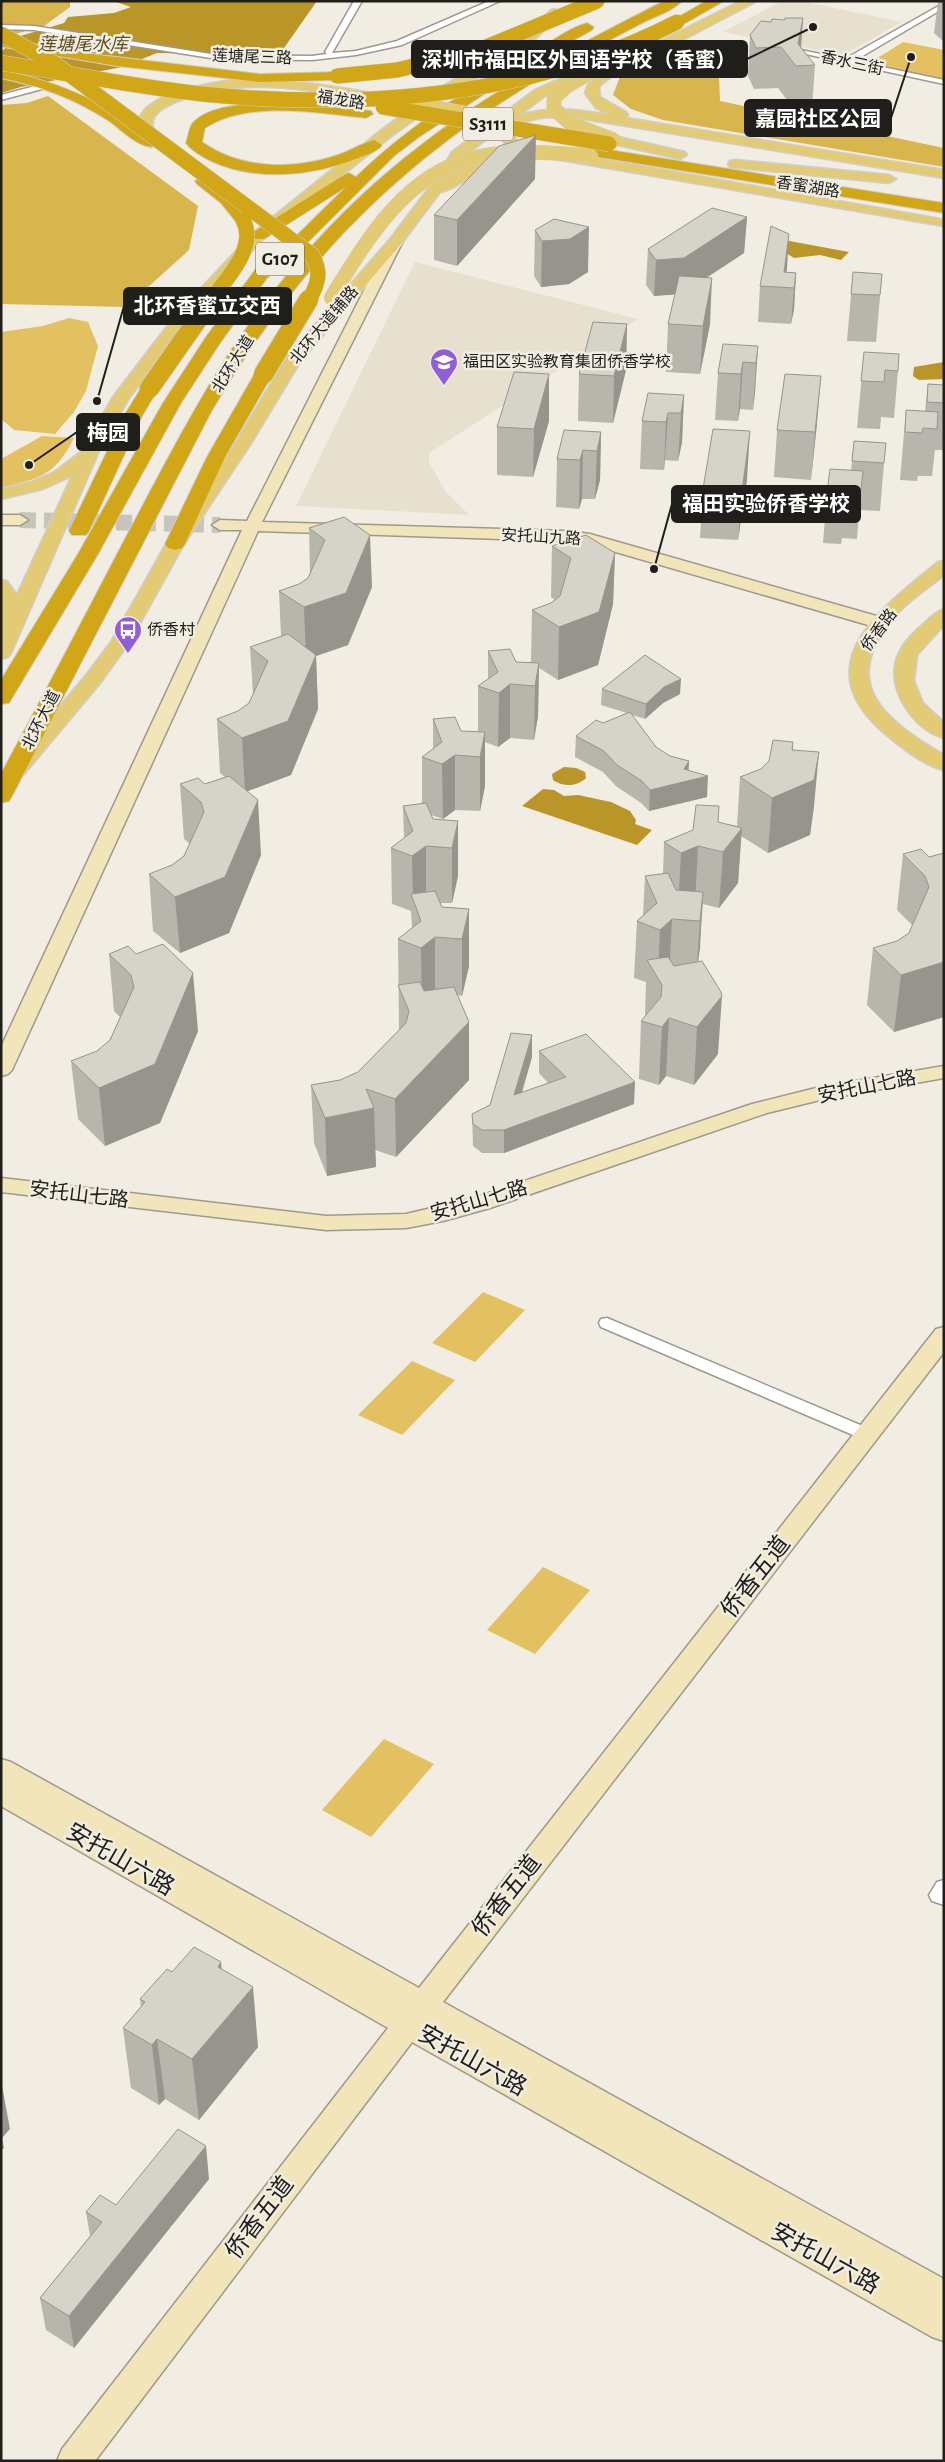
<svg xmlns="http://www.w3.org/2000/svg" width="945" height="2462" viewBox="0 0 945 2462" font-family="'Alegreya Sans','Noto Sans SC',sans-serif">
<rect width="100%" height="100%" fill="#f1ede3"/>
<!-- built -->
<g fill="#e7e0cf">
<polygon points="788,1 801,1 901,22 844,55 723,32 780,2"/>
<polygon points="415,262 638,319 429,453 429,462 446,492 469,515 296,506"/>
</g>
<!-- green -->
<g fill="#e3c160">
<polygon points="903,42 944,50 944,79 868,64"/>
<polygon points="69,318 88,322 98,346 86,391 74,412 55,434 14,430 1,419 1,332 43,326"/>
<path d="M42,436L74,438C55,476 40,478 1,488V459Z"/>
<polygon points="483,1292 525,1310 475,1362 432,1343"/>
<polygon points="412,1361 455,1380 402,1435 358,1415"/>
<polygon points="543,1567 590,1590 535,1654 487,1630"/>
<polygon points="384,1739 434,1764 371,1837 322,1810"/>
</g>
<!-- forest -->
<g fill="#d9b54d">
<polygon points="1,1 70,1 70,7 44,26 1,38"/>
<polygon points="663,64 719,76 720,101 944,148 944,167 663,120 631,109 613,95 621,74"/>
<polygon points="48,96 198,206 189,250 126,307 1,304 1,105 27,103"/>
</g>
<!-- water -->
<g fill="#ba9629">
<polygon points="113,1 317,1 284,48 217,54 157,53 122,67 21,87 1,93 1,52 17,37 64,23 68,17 114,13 131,7"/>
<polygon points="784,240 849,252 841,260 820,255 794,258 770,243"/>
<polygon points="944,362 944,379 919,380 913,376 914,367"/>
<path d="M564,767L576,768L585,772L586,778C577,787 563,787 553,780L552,774Z"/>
<polygon points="543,789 554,790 564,796 578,795 611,802 630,811 636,820 635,824 652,830 637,845 522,806"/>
</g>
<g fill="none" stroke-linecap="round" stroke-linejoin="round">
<!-- secondary-tunnel -->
<polyline stroke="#c7c4bb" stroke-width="16" stroke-dasharray="16 8" stroke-linecap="butt" points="20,520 220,525"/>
<!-- street casing -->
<g stroke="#9d9990" stroke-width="3">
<g id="street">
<polygon points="354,1 362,1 332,53 356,51 397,41 489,1 500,1 402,45 356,55 312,60 217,59 34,30 1,29 1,25 34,26 217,55 312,56 327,54 325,52"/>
<polygon points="944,3 944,8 854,61 944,80 944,84 787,50 791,48 845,59"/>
<polygon points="39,85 42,85 42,89 1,100 1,95"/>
<polygon points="607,1318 872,1430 874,1434 872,1438 860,1438 601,1327 599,1323 601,1319"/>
<polygon points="944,1880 944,1905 932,1901 929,1895 937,1882"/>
</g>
</g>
<!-- secondary casing -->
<g stroke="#9d9990" stroke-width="3">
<g id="secondary">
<polygon points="396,237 403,241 262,522 568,531 590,534 887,619 889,623 887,627 875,627 588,544 568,541 258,531 12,1070 8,1074 1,1076 1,1047 242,530 220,530 212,525 220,520 247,521 389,241"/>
<polygon points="1,515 20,515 28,520 20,525 1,525"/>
<polygon points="944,1066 944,1078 820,1100 767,1113 490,1208 443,1221 406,1228 326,1230 1,1192 1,1178 326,1216 406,1214 474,1198 752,1104 820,1087"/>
<polygon points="944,1327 944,1352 443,2002 944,2279 944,2341 932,2337 412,2042 95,2461 57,2461 62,2449 388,2028 1,1806 1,1759 11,1762 419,1988 936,1329"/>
</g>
</g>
<!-- primary casing -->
<g stroke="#cececd" stroke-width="3">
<g id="primary">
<path d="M741,1H757L648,58L622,66L623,68C617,76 606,78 599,87L600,97L626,112L628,115L626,118L944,170V178L578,118C559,117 522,113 512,135L518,141L540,148L940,219L944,220V226L538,156L508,147L498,135L501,128L463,157L454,173C472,164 499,154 519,159L521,162L519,165C506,168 492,167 479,172C466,177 453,191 440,192L401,244L300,362L250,445L184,544L129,643L101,682L24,774L17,776L10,774L7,770L10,766L87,674L111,642L166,544L234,445L287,357L391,238L440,173L452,152L535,90L576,71L638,52ZM600,72L588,85L585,93L596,108L610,115C579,110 548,105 518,116L545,96Z"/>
<polygon points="555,9 561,13 559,16 530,44 452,93 394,134 282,223 263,239 187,322 129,398 99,451 11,653 8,657 1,659 1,580 7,581 17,595 72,476 43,489 1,499 1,489 31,482 53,473 82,451 113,397 175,316 253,233 384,128 442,87 522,38 551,10"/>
<path d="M241,79C287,79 332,86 377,94L384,98L377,102C312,90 241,75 178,101C154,112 146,117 158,143L151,147C143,145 140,137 139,129C131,93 218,82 241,79Z"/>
<polygon points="614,136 685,152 687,155 680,159 609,143 607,140"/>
<polygon points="735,160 889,175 896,179 889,183 730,167 728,164 730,161"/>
<path d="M944,561V575C927,589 908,601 894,617C837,684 885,720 944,755V770C922,765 900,746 883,732C804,663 882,608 938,562Z"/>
<path d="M944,609V625L917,655L914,681L923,703L944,722V738C913,730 884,686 898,655C902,645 911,635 919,628C927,621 934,612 944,609Z"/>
</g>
</g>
<!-- highway casing -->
<g stroke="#cececd" stroke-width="2">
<g id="highway">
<path d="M664,1H682C673,11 654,17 642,23C604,43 566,63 529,85C391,169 292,273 211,412L12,796L9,801L1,803V774C43,696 85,616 126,537C158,477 189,416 226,358C277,280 342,206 416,149C492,89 578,45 664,1Z"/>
<polygon points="706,1 724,1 682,25 677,26 670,22"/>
<path d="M587,23L594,27L592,30L519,71L419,137L394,156L297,253L267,278L220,343L181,403L98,554L12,698L9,703L1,704V680L78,554L163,403L206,337L255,270L285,247L346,187L264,239H252L250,236L252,233L344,175L349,173L356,177C409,125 475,84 540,48C554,40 571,27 587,23Z"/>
<polygon points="9,40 99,55 260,74 337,72 344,76 337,80 260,82 117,66 4,47 2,44"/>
<path d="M1,70C50,80 92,96 133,124C141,129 152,135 158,143L155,146C140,150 121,129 109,121C76,99 40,86 1,78Z"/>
<path d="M266,103L325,105L371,111L373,114L366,118C318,113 246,100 205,128L202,142C240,169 291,170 335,156C348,152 360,144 374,140L382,145C377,152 366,155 358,158C313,176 256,182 211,161C203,157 192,151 186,143C188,137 189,129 192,124C208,105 244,105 266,103Z"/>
<polygon points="597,148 944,203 944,213 592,156 589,153 592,150"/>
<path d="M203,176C222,181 240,204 251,220L249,223H237L221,203L197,184L195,181Z"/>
<polygon points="263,370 269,371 272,375 225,457 185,544 182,548 175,550 168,548 165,544 207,457 254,375 257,371"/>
<polygon points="149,384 155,385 158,389 142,416 89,531 86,535 72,535 69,531 124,416 143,385"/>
</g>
</g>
<!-- street -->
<use href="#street" fill="#fff" fill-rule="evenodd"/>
<!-- secondary -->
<use href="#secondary" fill="#f1e5b9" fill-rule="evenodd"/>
<!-- primary -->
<use href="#primary" fill="#e3ca74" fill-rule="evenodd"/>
<!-- highway -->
<use href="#highway" fill="#d1a717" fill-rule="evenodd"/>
<!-- primary-bridge casing -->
<g stroke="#cececd" stroke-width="15" stroke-linecap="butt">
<g id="primary-bridge">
<polyline points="384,99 464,113"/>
<polyline points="614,140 570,123 554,109 554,98 567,86 653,37"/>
<path d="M331,298C366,241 404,175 473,158C512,148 552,153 591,156"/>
</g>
</g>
<!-- highway-bridge-far1 casing -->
<g stroke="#cececd" stroke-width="16" stroke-linecap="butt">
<g id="highway-bridge-far1">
<path d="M1,34L54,63L312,255C322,272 318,284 309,300"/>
<path d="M1,63C68,73 135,87 202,94C363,110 532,97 677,22"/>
<polyline points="337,76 397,70 477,51 597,1"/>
<polyline points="383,107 609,144"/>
<path d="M211,300C226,279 258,247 243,220"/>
</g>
</g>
<!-- highway-bridge casing -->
<g stroke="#cececd" stroke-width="21" stroke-linecap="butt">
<g id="highway-bridge">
<polyline points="263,375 309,299"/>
<polyline points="149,389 212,299"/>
</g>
</g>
<!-- primary-bridge -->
<use href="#primary-bridge" stroke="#e3ca74" stroke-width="14"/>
<!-- highway-bridge-far1 -->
<use href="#highway-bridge-far1" stroke="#d1a717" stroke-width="15"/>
<!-- highway-bridge -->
<use href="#highway-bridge" stroke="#d1a717" stroke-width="19"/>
</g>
<!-- wall -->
<g fill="#b8b5ad">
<polygon points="938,1 944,1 944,42 934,33"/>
<polygon points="803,18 801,47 815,65 812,107 793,108 778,88 754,89 748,76 750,35 771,22 785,20"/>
<polygon points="535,179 457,266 434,260 434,215"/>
<polygon points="747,217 744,253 707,277 710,324 700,374 666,372 668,324 675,294 654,296 646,285 648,249"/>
<polygon points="535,230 588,272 569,284 541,287 534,276"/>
<polygon points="786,272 796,273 794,309 791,324 758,322 760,286"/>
<polygon points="853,272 882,274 876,342 847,341"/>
<polygon points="627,324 626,370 613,423 578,421 579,374"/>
<polygon points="758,346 755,392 753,410 740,409 738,421 715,420 718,373"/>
<polygon points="864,352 898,371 894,418 881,417 880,429 857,428"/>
<polygon points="549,374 549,421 533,477 497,475 497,427"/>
<polygon points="928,384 944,385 944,450 935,450 932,476 918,476 917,481 900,480 906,410 925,411"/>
<polygon points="684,395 682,442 678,461 665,460 664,470 640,469 642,421"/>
<polygon points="817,423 811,480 774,477 777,430"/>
<polygon points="601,432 600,480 595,499 582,499 579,509 556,507 557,459"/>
<polygon points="854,441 884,463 880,511 859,510 857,539 842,538 841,544 823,543 827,493 851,471"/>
<polygon points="747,479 738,540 700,538 703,489"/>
<polygon points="344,517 372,587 348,645 316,656 318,709 291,775 248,791 261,855 229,933 180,953 153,931 149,874 172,865 184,856 190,844 184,839 180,784 205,784 225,777 220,773 217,719 238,711 249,703 253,694 250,647 281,636 279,591 299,584 308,578 310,573 309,528"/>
<polygon points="552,546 615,553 613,604 598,665 558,680 539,668 538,716 534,740 510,738 498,747 485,742 485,786 480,811 455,810 443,819 431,815 433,819 458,821 458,876 452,903 440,903 442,907 469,909 469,966 462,996 457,995 469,1080 396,1157 375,1150 376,1167 327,1176 314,1143 311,1085 340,1080 358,1072 399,1030 398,939 412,928 411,911 392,904 391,848 404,838 403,806 422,804 422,757 433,749 433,719 461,731 478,732 478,686 488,679 488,651 516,662 531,662 532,610 551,603 555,600 551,597"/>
<polygon points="602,689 680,694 663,703 645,719 632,715 656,747 670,756 689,761 688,770 707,797 649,811 641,803 616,786 603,772 575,757 576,736 603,723 627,713 601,705"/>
<polygon points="793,742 793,750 814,806 810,835 768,853 741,836 738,883 719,908 703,904 698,961 718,1054 694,1085 666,1076 659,1085 639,1079 641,1021 645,1017 646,982 634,978 637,921 643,916 645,876 663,874 664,842 718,822 737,826 740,777 761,769"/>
<polygon points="944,853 944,1017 894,1032 867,1005 873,948 897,941 909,933 912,925 897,910 903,854 929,857"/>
<polygon points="109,954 198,1031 160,1123 105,1146 78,1119 71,1061 97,1051 110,1040 120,1017 114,1011"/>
<polygon points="532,1035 532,1057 522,1093 548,1083 539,1073 539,1051 634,1104 504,1153 482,1153 473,1146 472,1114 490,1105"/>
<polygon points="222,1969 258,2047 199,2120 165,2099 159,2105 131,2088 123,2028 141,2007 140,1999 172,1972"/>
<polygon points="209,2179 74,2348 46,2330 40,2298 90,2236 86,2212 116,2205"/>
</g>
<!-- shaded-wall -->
<g fill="#96948d">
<polygon points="803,18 800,59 798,44"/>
<polygon points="536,135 535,179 457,266 457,220"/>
<polygon points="747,217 744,253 682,294 654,296 656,260"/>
<polygon points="589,227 588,272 569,284 541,287 542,241"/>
<polygon points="789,234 787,269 784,288 784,272"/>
<polygon points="796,273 794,309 791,324 794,288"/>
<polygon points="712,278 710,324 700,374 703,326"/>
<polygon points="627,324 626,370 613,423 614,376"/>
<polygon points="758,346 755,392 753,410 756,363"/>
<polygon points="743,362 740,409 738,421 741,374"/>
<polygon points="549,374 549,421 533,477 534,429"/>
<polygon points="821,376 817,423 811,480 815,432"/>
<polygon points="684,395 682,442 678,461 681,413"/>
<polygon points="668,413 665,460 664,470 666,422"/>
<polygon points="750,431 747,479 738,540 742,491"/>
<polygon points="601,432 600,480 595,499 597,451"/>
<polygon points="583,450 582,499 579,509 580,460"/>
<polygon points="370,535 372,587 348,645 316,656 318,709 291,775 245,792 242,738 306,660 304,607"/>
<polygon points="615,553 613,604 598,665 558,680 559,627"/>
<polygon points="539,663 538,716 534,740 535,686"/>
<polygon points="681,679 680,694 663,703 645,719 646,704 664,687"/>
<polygon points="510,684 510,738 498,747 499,693"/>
<polygon points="485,732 485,786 480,811 480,757"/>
<polygon points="793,742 789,791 819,752 814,806 810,835 768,853 772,798 792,750"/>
<polygon points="455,755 455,810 443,819 442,764"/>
<polygon points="689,761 688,781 708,776 707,797 649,811 650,790 684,769"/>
<polygon points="258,800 261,855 229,933 180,953 175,897"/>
<polygon points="458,821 458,876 452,903 452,848"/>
<polygon points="742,828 738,883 719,908 723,852"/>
<polygon points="426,846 426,902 413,899 412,856"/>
<polygon points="698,846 695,902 678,909 681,853"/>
<polygon points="703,892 700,948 696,977 700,921"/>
<polygon points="469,909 469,966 462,996 462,939"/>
<polygon points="672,919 669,976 658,978 660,930"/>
<polygon points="435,937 435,994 422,1005 421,948"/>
<polygon points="944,962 944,1017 894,1032 901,975"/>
<polygon points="193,973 198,1031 160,1123 105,1146 99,1088"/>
<polygon points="722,996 718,1054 694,1085 697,1027"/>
<polygon points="669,1018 666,1076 659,1085 662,1027"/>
<polygon points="469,1022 469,1080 396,1157 395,1099"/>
<polygon points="532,1035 532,1057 514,1118 514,1095"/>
<polygon points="635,1082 634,1104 504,1153 504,1130"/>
<polygon points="374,1108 376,1167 327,1176 325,1118"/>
<polygon points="221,1962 227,2018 253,1987 258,2047 199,2120 192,2059 218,1967"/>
<polygon points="157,2039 165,2099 159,2105 152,2045"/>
<polygon points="1,2080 10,2129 2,2138 4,2148 1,2150"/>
<polygon points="206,2146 209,2179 74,2348 69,2316"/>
</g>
<!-- building -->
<g fill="#d6d3c9" stroke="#96948d">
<polygon points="785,18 803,18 798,44 815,65 796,66 781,47 756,48 750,35 761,21 771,22 772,19 785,20"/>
<polygon points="536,135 457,220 434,215 499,146"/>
<polygon points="712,208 747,217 684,258 656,260 648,249"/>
<polygon points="554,219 589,227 570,239 542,241 535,230"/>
<polygon points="771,226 789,234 784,272 796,273 794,288 760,286"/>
<polygon points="853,272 882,274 880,295 851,294"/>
<polygon points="679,276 712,278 703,326 668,324"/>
<polygon points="593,322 627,324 614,376 579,374"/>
<polygon points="723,344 758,346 756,363 743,362 741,374 718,373"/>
<polygon points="864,352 899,354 898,371 885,370 884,382 861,381"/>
<polygon points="514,372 549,374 534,429 497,427"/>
<polygon points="785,374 821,376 815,432 777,430"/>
<polygon points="928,384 944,385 944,403 927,402"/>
<polygon points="648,393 684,395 681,413 668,413 666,422 642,421"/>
<polygon points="906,410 938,412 937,429 923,428 922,433 905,432"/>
<polygon points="713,429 750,431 742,491 703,489"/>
<polygon points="564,430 601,432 597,451 583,450 580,460 557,459"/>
<polygon points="854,441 886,443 884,463 852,461"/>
<polygon points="830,469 863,471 861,490 846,489 846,495 827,493"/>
<polygon points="344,517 370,535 346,593 304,607 279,591 299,584 308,578 325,540 309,528"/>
<polygon points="586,535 615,553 599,612 559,627 532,610 551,603 560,596 571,558 552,546"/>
<polygon points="288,634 316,655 288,721 242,738 217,719 238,711 249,703 268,661 250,647"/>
<polygon points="510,649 516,662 539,663 535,686 510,684 499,693 478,686 498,672 488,651"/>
<polygon points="645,655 681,679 664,687 646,704 602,689"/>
<polygon points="630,712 656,747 670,756 689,761 684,769 708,776 650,790 642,781 617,765 604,751 576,736 596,720 603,723"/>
<polygon points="455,717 461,731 485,732 480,757 455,755 442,764 422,757 442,742 433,719"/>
<polygon points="773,740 793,742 792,750 819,752 814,780 772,798 740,777 761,769 769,761"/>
<polygon points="229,776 258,800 225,877 175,897 149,874 172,865 184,856 204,812 201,802 180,784 198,778 205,784"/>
<polygon points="426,803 433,819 458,821 452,848 426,846 412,856 391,848 413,831 403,806"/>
<polygon points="696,805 719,806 718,822 742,828 723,852 698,846 681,853 664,842 693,830"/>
<polygon points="921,849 929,857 944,853 944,962 901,975 873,948 897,941 909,933 929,887 925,876 903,854"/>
<polygon points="668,873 676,890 703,892 700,921 672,919 660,930 637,921 657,903 645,876"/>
<polygon points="435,891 442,907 469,909 462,939 435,937 421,948 398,939 421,921 411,894"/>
<polygon points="163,944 193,973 155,1064 99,1088 71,1061 97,1051 110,1040 134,987 131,975 109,954 128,946 136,954"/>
<polygon points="668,957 674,966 702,961 721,992 722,996 697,1027 669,1018 662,1027 641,1021 661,997 662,985 647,960"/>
<polygon points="420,982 424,991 454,987 469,1022 395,1099 366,1089 374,1108 325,1118 311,1085 340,1080 358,1072 406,1023 409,1011 398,985"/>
<polygon points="511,1033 532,1035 514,1095 566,1077 539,1051 586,1034 635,1082 504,1130 482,1130 473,1124 472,1114 490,1105"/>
<polygon points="194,1947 221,1962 218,1967 253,1987 192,2059 157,2039 152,2045 123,2028 145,2002 140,1999 167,1969 172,1972"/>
<polygon points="178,2129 206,2146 69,2316 40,2298 102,2222 86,2212 100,2195 116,2205"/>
</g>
<!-- icons -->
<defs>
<g id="school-pin" transform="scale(1.4375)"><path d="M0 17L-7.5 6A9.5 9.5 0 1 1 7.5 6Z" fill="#905fd8" stroke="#f1ede3"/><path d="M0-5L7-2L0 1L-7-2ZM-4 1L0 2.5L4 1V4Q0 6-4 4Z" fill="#fff"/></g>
<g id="bus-pin" transform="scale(1.4375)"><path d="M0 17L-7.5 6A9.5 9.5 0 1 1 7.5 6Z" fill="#905fd8" stroke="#f1ede3"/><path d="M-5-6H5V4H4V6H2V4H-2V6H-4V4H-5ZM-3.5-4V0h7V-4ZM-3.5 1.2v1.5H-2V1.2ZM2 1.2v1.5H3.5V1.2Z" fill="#fff"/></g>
</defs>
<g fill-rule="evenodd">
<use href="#school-pin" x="444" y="362"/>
<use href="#bus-pin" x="128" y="630"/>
</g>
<g text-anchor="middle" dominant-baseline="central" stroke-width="5" stroke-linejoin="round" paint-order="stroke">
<!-- far-street labels -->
<g font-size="16" fill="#1f1e1b" stroke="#f1ede3">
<text transform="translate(252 57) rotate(2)">莲塘尾三路</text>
<text transform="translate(852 63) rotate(12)">香水三街</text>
<text transform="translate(341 100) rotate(9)">福龙路</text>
<text transform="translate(808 187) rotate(9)">香蜜湖路</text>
<text transform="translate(324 325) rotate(-50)">北环大道辅路</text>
<text transform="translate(233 364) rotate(-58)">北环大道</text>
<text transform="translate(541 537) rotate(3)">安托山九路</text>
<text transform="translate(879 630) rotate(-53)">侨香路</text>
<text transform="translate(41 720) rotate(-63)">北环大道</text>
</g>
<!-- far-poi labels -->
<g font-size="16" fill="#1f1e1b" stroke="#f1ede3" text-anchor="start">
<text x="463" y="362">福田区实验教育集团侨香学校</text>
<text x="147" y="630">侨香村</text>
</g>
<!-- far-water labels -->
<g font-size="18" font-style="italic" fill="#5c4d23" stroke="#f1ede3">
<text x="83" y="45">莲塘尾水库</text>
</g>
<!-- shield labels -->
<g fill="#f1ede3" stroke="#5e5c57" stroke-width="1">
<rect x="463" y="107.5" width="50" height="33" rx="4"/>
<rect x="256" y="242.5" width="48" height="33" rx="4"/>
</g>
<g font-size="19" font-weight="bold" fill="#1f1e1b">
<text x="488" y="124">S3111</text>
<text x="280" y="259">G107</text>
</g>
<!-- street labels -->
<g font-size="20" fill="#1f1e1b" stroke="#f1ede3">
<text transform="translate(867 1087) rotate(-11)">安托山七路</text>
<text transform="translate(79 1195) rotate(7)">安托山七路</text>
<text transform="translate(479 1201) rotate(-16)">安托山七路</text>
</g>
<!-- near-street labels -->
<g font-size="24" fill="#1f1e1b" stroke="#f1ede3">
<text transform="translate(756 1577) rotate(-52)">侨香五道</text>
<text transform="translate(120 1860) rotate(30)">安托山六路</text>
<text transform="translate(507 1896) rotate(-52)">侨香五道</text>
<text transform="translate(472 2061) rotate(29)">安托山六路</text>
<text transform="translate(260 2218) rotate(-53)">侨香五道</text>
<text transform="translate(825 2259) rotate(29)">安托山六路</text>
</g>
</g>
<!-- callouts -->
<path fill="none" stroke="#1f1e1b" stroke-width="2" d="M813 27L747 59M911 57L891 118M97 401L124 306M29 465L77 432M654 569L672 504"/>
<g fill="#1f1e1b" stroke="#f1ede3" stroke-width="2">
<circle cx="813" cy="27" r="5"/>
<circle cx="911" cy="57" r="5"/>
<circle cx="97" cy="401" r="5"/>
<circle cx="29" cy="465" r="5"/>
<circle cx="654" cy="569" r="5"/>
</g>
<g fill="#1f1e1b" stroke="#1f1e1b" stroke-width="2">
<rect x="412" y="41" width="335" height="36" rx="5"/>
<rect x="745" y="100" width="146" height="36" rx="5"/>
<rect x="124" y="288" width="167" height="36" rx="5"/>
<rect x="77" y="414" width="62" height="36" rx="5"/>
<rect x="672" y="486" width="188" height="36" rx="5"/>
</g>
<g font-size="21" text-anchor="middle" font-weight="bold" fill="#fff">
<text x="579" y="67">深圳市福田区外国语学校（香蜜）</text>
<text x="818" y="126">嘉园社区公园</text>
<text x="207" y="313">北环香蜜立交西</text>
<text x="108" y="440">梅园</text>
<text x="766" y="511">福田实验侨香学校</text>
</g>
<!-- border -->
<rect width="945" height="2462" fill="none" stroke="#1f1e1b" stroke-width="5"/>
</svg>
